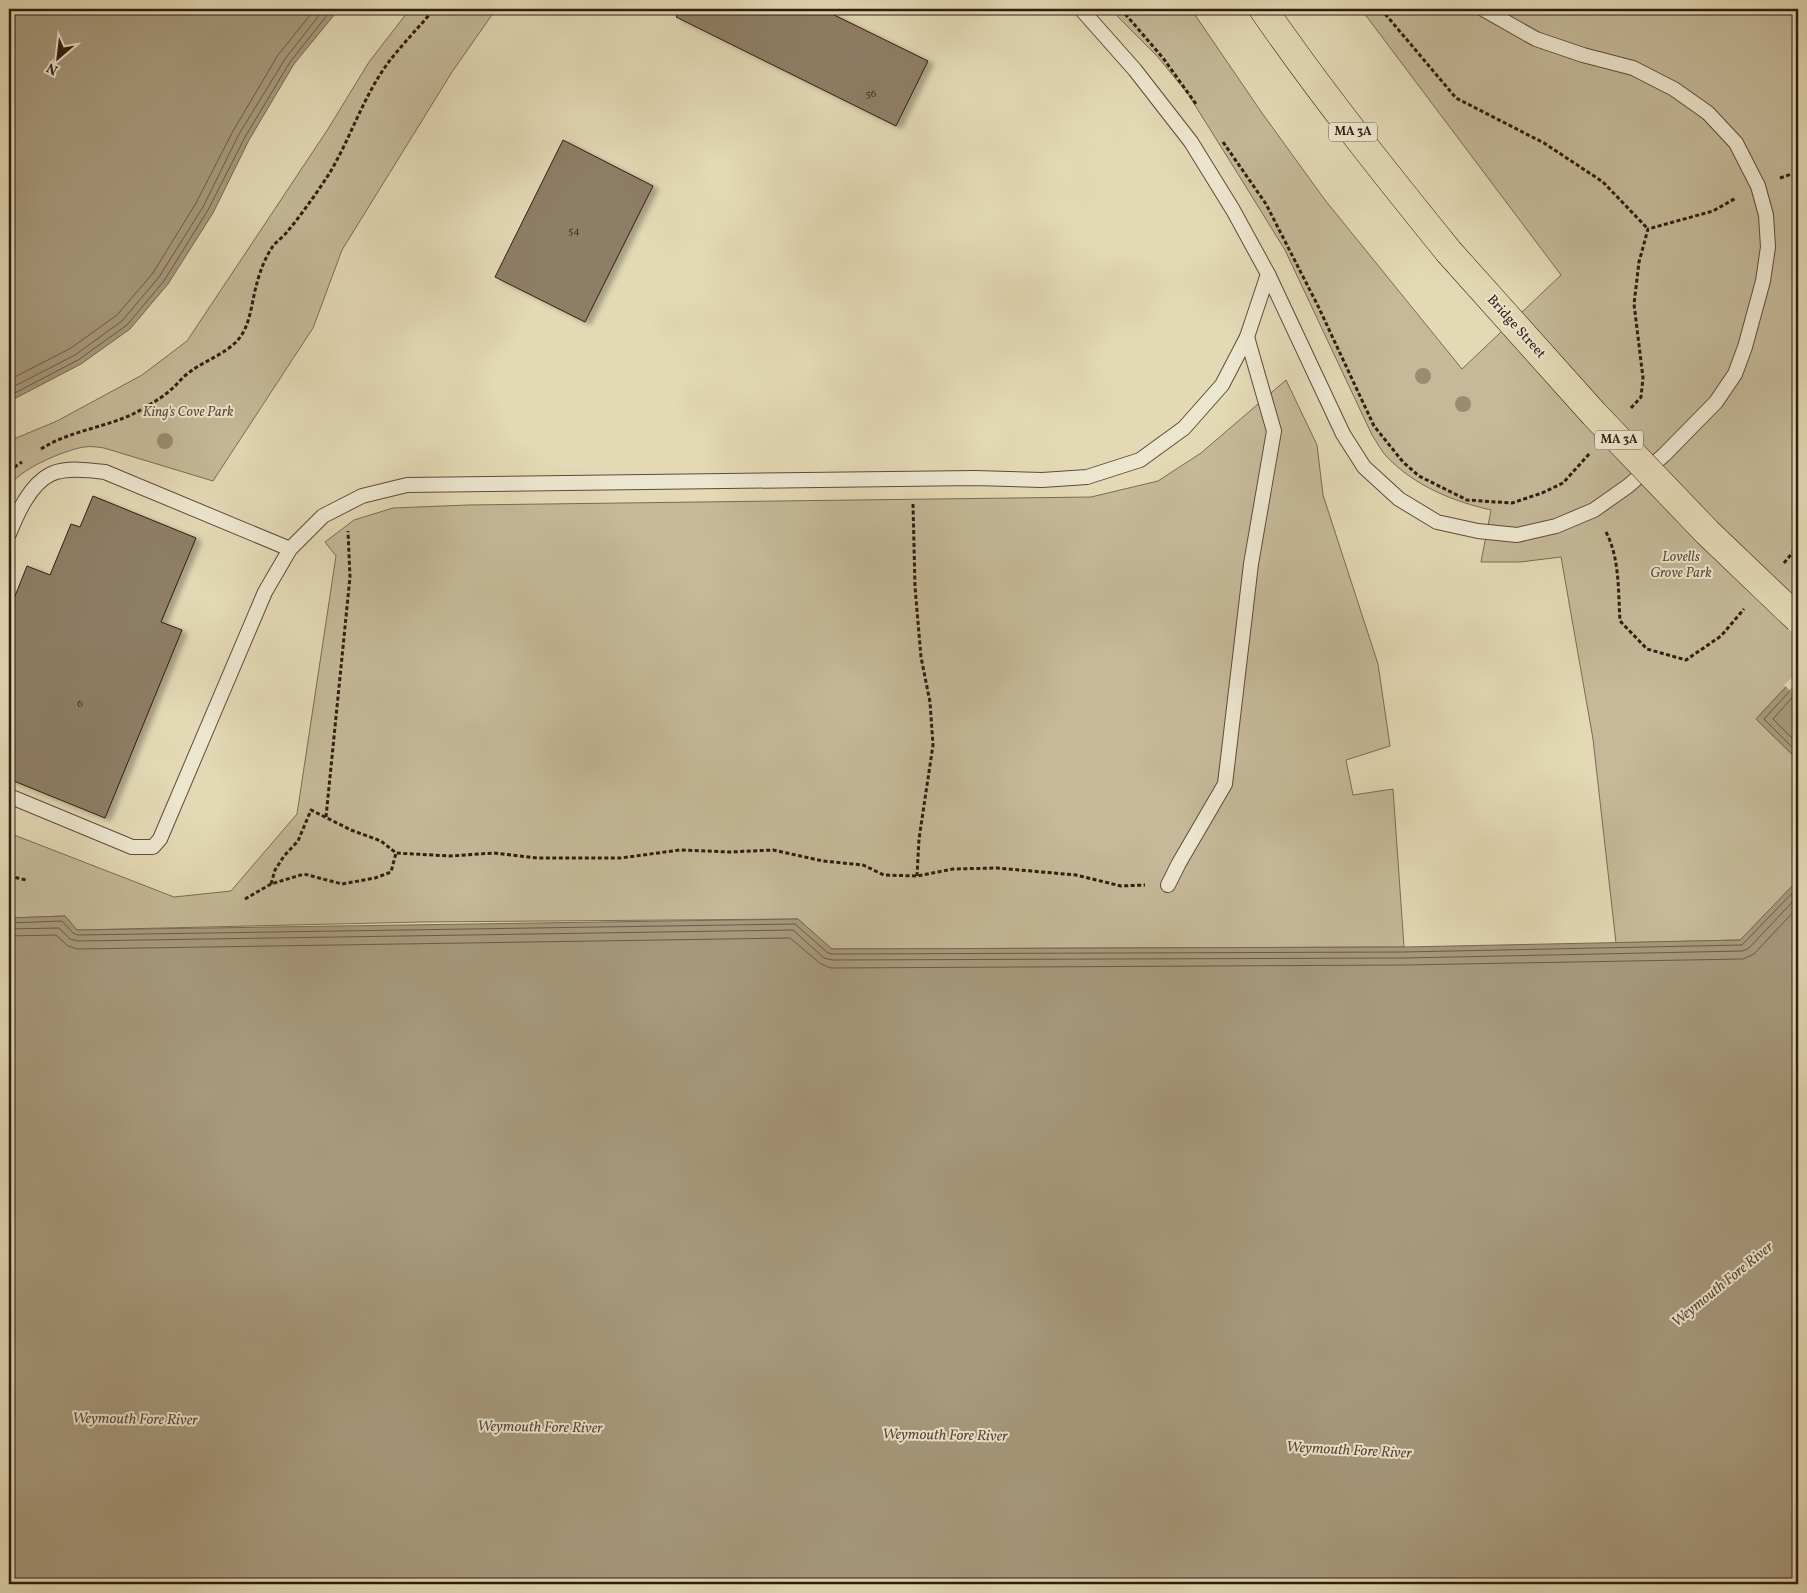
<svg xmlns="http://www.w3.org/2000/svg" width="1807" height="1593" viewBox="0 0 1807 1593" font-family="Vollkorn,serif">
<defs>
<filter id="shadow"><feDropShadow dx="5.5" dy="3" stdDeviation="2.5" flood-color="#0004"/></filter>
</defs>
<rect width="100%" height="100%" fill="#e3d9b5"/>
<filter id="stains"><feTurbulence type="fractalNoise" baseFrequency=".004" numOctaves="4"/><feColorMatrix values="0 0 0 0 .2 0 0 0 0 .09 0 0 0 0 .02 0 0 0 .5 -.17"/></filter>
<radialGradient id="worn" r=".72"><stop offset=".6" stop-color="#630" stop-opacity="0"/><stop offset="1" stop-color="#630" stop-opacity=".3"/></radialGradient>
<!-- green -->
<g fill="#c5b999" stroke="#7c6a54">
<path d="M410,9H496L452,72L342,250L313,328L213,481L104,448C98,447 90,446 84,447C65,450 16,470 9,488V441L57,421L142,375L187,341L328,129L369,62Z"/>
<path d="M1110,9H1191L1262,113L1325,200L1462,369L1561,275L1361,9H1446L1449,10L1455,9H1798V674L1756,719L1798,760V880L1741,940L1616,943L1593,739L1561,557L1520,562H1481L1491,510C1452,501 1415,486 1387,457C1381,451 1377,442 1372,435L1285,250L1238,174L1188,94L1157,56Z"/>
<polygon points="1286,380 1317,445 1323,495 1378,664 1390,746 1346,760 1353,795 1393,789 1404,947 831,949 798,919 421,922 77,930 65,916 9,918 9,833 174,897 231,891 297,814 336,556 325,542 354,520 393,508 468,505 1091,497 1158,481 1201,453"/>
</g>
<!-- water -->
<g fill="#a7997d" stroke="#786751">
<polygon points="9,9 339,9 294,64 249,140 213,213 168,284 130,329 81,364 12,400 9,404"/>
<polygon points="1798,674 1798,760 1756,719"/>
<polygon points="1798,880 1798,1584 9,1584 9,918 65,916 77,930 798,919 832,949 1404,947 1740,940"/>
</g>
<!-- pier -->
<polygon fill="#e3d9b5" points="1798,672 1798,698 1784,685"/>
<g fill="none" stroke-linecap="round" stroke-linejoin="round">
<!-- shore -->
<g stroke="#6c5a46" stroke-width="1">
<polyline points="9,380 71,348 117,315 153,273 196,203 233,131 278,55 315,9"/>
<polyline points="9,389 75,355 122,321 159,277 203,207 239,134 285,59 324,9"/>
<polyline points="9,396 78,360 127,325 164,281 208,210 245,137 290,62 332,9"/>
<polyline points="1798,682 1764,719 1798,753"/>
<polyline points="1798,691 1773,719 1798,744"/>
<polyline points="9,923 62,921 73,933 78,935 795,924 828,953 832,954 1404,952 1742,945 1798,887"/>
<polyline points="9,929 59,928 70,939 78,941 793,930 824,958 832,960 1404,958 1743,951 1749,948 1798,896"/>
<polyline points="9,936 56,935 68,946 78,949 790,938 821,964 831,968 1404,965 1743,959 1754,954 1798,907"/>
</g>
</g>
<!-- building -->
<g fill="#8e7e66" stroke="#321c10" filter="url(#shadow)">
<polygon points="680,9 822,9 928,61 896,126 676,17"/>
<polygon points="563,140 653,186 585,322 495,277"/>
<polygon points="93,496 196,538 161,622 182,630 105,818 9,779 9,611 27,566 50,575 71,524 80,527"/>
</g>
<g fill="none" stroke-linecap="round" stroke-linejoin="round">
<!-- service casing -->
<g stroke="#5e4b39" stroke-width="16">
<g id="service">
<polyline points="1268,274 1343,434 1364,467 1399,499 1437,522 1478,531 1517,535 1556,526 1594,510 1628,486 1664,455 1716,402 1735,374 1745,347 1763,281 1768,247 1766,215 1758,186 1736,143 1708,113 1674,89 1633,68 1583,55 1536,39 1483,9"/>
<path d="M9,534C17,514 30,484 51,474C66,467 90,470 105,472L290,549"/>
<polyline points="9,796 132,847 153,847 160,839 265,592 290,549 323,516 362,496 407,485 975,478 1042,480 1087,477 1140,460 1184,428 1222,385 1247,337 1268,274 1233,210 1191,142 1135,70 1081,9"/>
<polyline points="1168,885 1179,863 1225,784 1251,564 1274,431 1247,337"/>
</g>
</g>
<!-- primary casing -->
<g stroke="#321c10" stroke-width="29">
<path id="primary" d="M1263,9C1321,93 1385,173 1449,252"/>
</g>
<!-- path -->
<g stroke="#321c10" stroke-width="3" stroke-dasharray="4 2.5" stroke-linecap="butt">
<polyline points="1121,9 1163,58 1196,104"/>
<polyline points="1381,9 1456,98 1544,143 1603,182 1648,229"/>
<polyline points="1223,142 1266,204 1318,306 1374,426 1403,462 1419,476 1467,500 1512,503 1542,493 1563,483 1590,453"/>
<polyline points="1780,178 1798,172"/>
<polyline points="1631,408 1641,397 1643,378 1634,304 1639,262 1648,229 1713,211 1736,198"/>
<path d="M41,449C69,431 103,428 133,414C147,407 162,398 174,387C178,383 182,378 187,374C202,362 221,356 235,343C251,328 251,303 257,283C260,271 266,256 273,246C277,241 283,237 287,232C302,214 316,194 329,174C349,141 361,103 383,70C398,48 417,30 434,9"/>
<polyline points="9,471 22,462"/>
<polyline points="913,504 915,587 921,657 930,702 933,745 919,839 917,876"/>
<path d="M1606,532C1620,559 1618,591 1620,621L1647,649L1686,660L1721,636L1744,609"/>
<polyline points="1784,563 1798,546"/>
<polyline points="326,817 350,577 348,531"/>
<polyline points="9,876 26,880"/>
<polyline points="271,884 275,870 284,856 298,841 311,810 351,830 381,841 396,853 450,856 494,853 537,858 621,858 680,850 730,852 773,850 823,861 863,865 884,875 917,876 953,869 997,868 1076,875 1121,886 1145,885"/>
<polyline points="245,899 271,884 304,874 342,884 375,878 391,872 396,853"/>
</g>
<!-- service -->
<use href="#service" stroke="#ede6cf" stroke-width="14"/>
<!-- primary -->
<use href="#primary" stroke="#e3d9b5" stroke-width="28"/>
<!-- primary-bridge casing -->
<g stroke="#321c10" stroke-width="29" stroke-linecap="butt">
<polyline id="primary-bridge" points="1449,252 1594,414 1707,532 1798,619"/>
</g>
<!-- primary-bridge -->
<use href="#primary-bridge" stroke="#e3d9b5" stroke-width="28"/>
</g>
<!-- trees -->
<g fill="#9a8b71">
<circle cx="1423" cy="376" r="8"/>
<circle cx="1463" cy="404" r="8"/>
<circle cx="165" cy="441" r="8"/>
</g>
<g text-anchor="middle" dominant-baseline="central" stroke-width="4" stroke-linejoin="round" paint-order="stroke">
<!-- number labels -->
<g font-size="11" fill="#493426">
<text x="871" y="94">56</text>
<text x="574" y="231">54</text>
<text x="80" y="704">6</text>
</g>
<!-- shield labels -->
<g fill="#ede6cf" stroke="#6a5949" stroke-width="1">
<rect x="1329" y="122.5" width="48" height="19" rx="4"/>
<rect x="1595" y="430.5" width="48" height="19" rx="4"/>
</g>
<g font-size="12" font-weight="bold" fill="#321c10">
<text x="1353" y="132">MA 3A</text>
<text x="1619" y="440">MA 3A</text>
</g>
<!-- street labels -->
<g font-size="14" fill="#321c10" stroke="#ede6cf">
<text transform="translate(1516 327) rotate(48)">Bridge Street</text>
</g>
<!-- park labels -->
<g font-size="14" font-style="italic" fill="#5e4b39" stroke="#ede6cf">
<text x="188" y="412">King's Cove Park</text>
<text x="1681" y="557">Lovells<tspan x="1681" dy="16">Grove Park</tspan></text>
</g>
<!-- water labels -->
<g font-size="15" font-style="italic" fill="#5b4836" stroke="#ede6cf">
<text transform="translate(1723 1285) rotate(-39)">Weymouth Fore River</text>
<text transform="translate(135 1420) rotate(1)">Weymouth Fore River</text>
<text transform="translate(540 1428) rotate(1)">Weymouth Fore River</text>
<text transform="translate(945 1436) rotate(1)">Weymouth Fore River</text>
<text transform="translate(1349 1451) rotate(3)">Weymouth Fore River</text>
</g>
</g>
<!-- margin -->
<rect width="1807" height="1593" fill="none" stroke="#e3d9b5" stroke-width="30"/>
<rect x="10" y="10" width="1787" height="1573" fill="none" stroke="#321c10" stroke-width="2.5"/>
<rect x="15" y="15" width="1777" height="1563" fill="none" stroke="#321c10"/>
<!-- north arrow -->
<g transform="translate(58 58) rotate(208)" stroke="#ede6cf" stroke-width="4" paint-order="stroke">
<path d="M0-4L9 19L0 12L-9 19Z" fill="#321c10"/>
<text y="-8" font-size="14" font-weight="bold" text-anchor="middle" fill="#321c10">N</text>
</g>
<rect width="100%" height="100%" filter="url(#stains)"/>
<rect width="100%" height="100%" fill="url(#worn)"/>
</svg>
